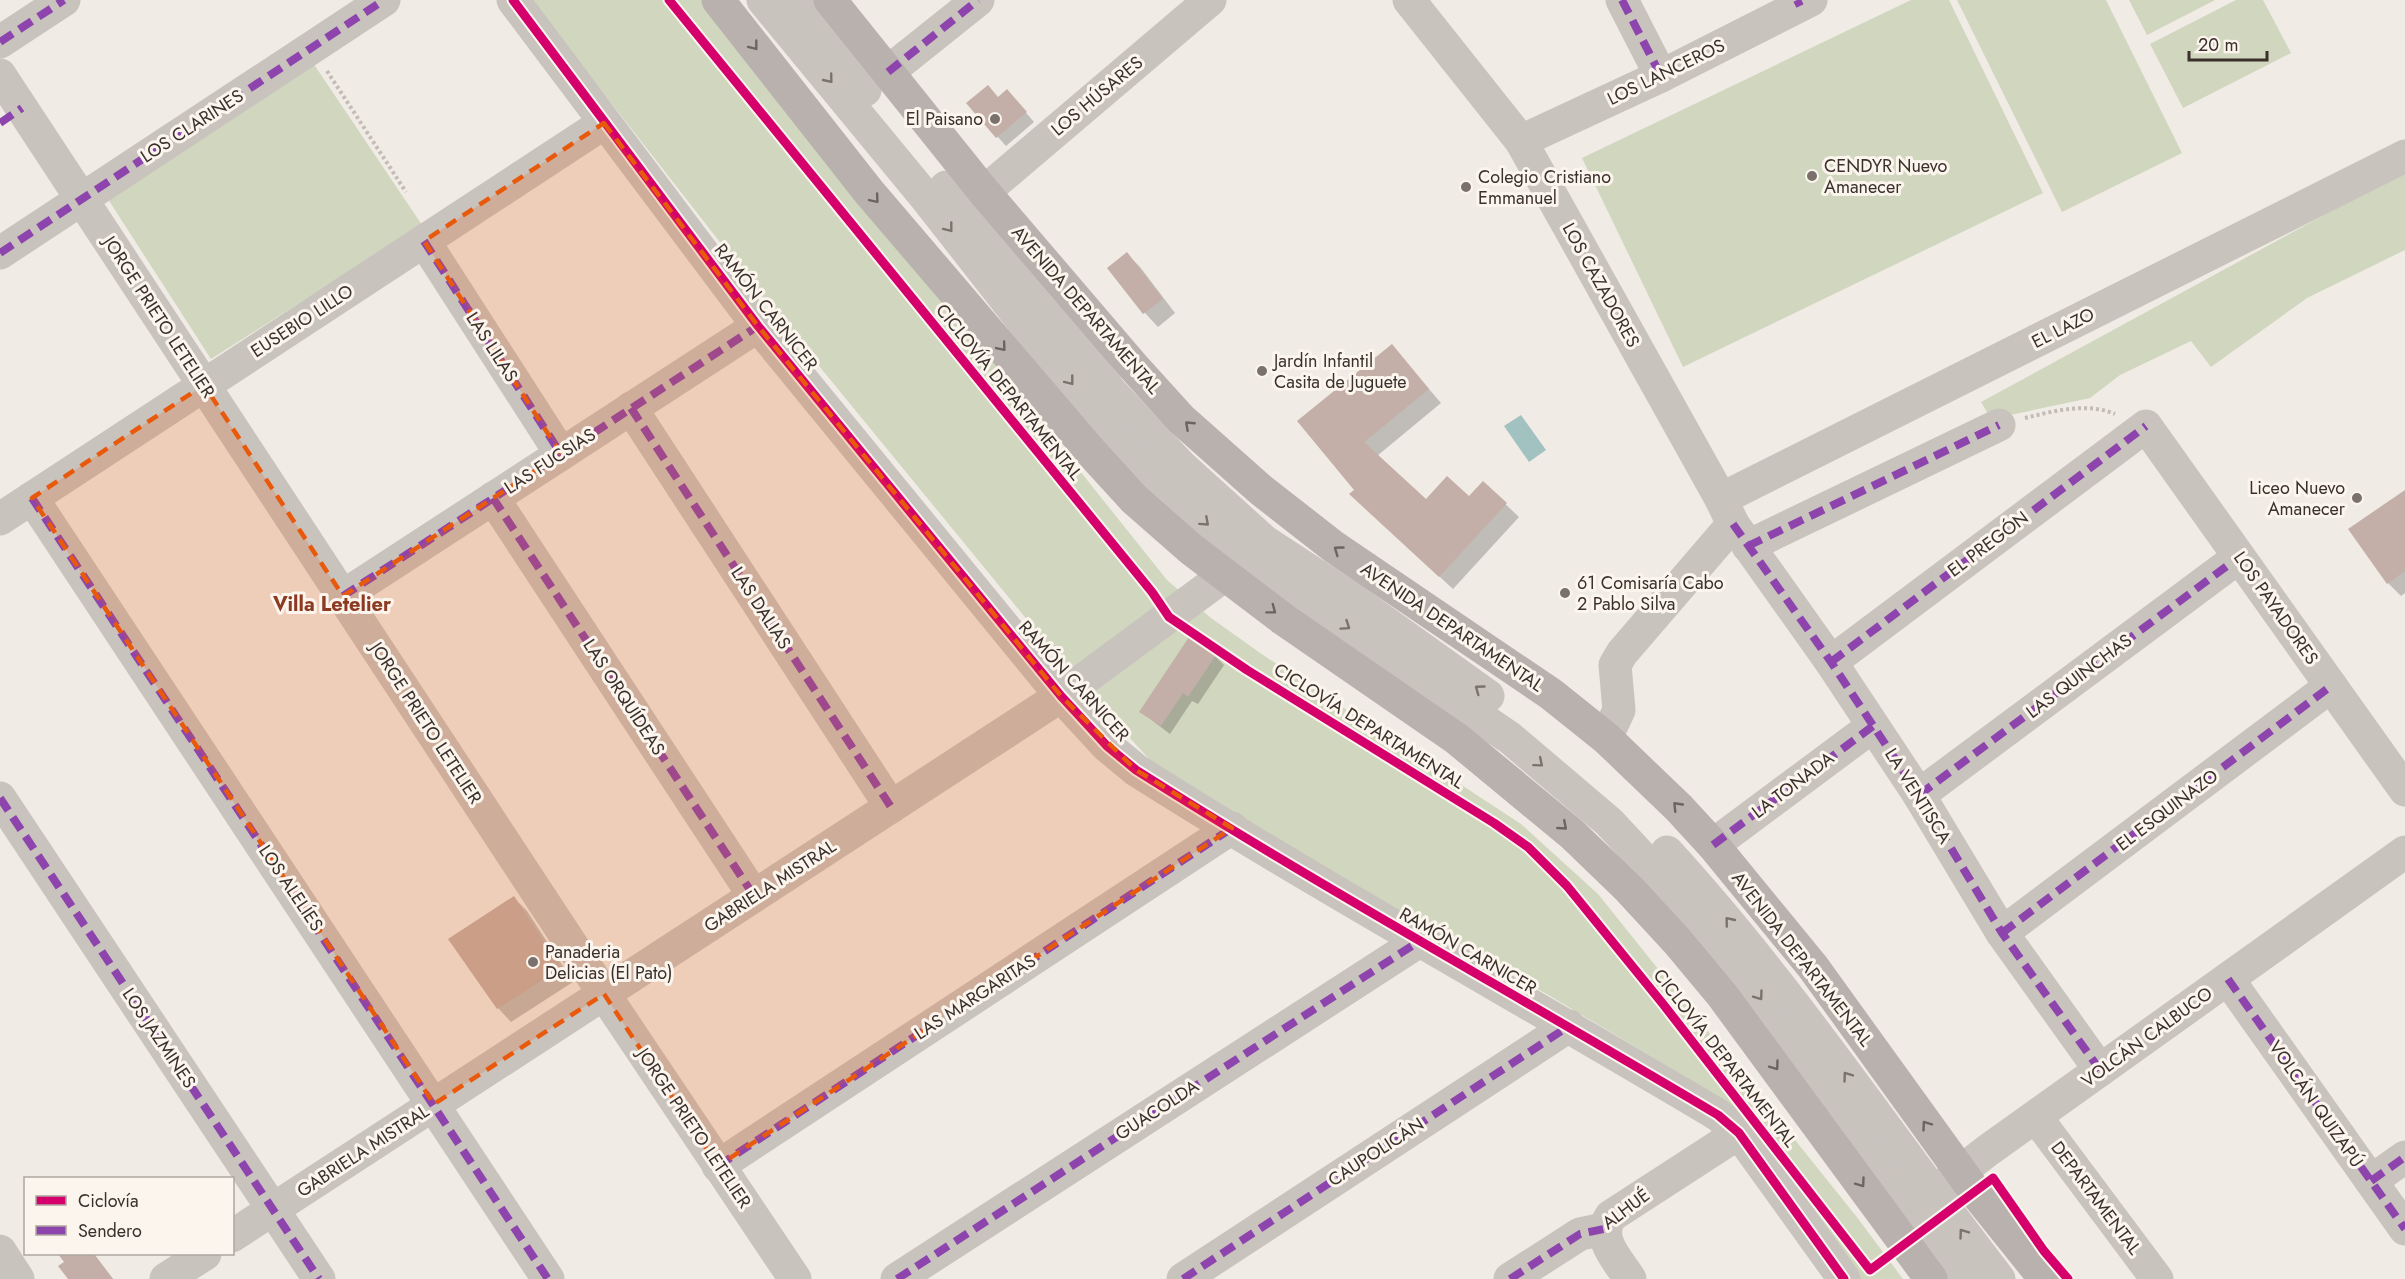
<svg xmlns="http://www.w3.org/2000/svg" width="2405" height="1279" viewBox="0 0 2405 1279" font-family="Jost,sans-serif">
<rect width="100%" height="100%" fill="#f0ebe5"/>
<!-- green -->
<g fill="#d1d6bf">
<polygon points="531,0 703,0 1167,580 1211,618 1263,655 1521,824 1598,894 1856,1216 1903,1279 1857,1279 1797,1193 1686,1077 1550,996 1339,876 1150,760 1069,671 765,300"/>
<polygon points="1911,0 1949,0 2043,193 1683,367 1582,158"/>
<polygon points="1957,0 2106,0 2182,153 2062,212"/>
<polygon points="2129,0 2215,0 2147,35"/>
<polygon points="2236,0 2263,0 2291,53 2183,108 2150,44"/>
<polygon points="311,60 422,225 211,359 106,196"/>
<polygon points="2405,171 2405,250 2307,298 2211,367 2191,341 2120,375 2090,398 1991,419 1981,402"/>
</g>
<!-- water -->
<polygon fill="#a1c2c1" points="1521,415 1546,450 1529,462 1504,426"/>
<!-- shadow -->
<g fill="#0003">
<polygon points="999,98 1015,100 1034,122 1006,146 968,104"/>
<polygon points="1127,254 1140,267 1175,313 1158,327 1145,313 1109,268"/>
<polygon points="1392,346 1441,403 1377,456 1426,501 1469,498 1483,483 1519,517 1453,589 1365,508 1356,490 1299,421"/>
<polygon points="2405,491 2405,593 2401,596 2388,583"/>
<polygon points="1215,656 1224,665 1198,704 1192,701 1170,734 1141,712"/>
<polygon points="514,898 527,911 573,982 511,1022 498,1008"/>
<polygon points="67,1254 94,1254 113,1279 70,1279 66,1262 63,1257"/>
</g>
<!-- building -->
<g fill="#c3afa7">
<polygon points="988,85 998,97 1007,89 1027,112 996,138 966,103"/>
<polygon points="1127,252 1163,299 1143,314 1107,268"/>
<polygon points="1392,344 1429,389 1364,442 1426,499 1447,476 1469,496 1483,481 1507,503 1439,577 1349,494 1354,490 1297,421"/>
<polygon points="2405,490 2405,571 2387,584 2348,529"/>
<polygon points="1189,637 1216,655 1188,697 1183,693 1161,726 1139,712"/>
<polygon points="514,896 561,968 497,1009 448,939"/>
<polygon points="58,1254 94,1254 113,1279 68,1279 58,1266 64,1262"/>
</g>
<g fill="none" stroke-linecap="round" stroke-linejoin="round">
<!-- path -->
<g stroke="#c2bbb6" stroke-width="4" stroke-dasharray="3 3" stroke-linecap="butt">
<polyline points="327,71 406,192"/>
<path d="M2025,418C2054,411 2087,402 2115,414"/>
</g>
<!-- minor -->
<g stroke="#c9c3be" stroke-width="33">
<path d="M513,0L758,326L1061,696L1107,746L1136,770C1327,891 1524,999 1718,1115L1739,1133L1844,1279"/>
<polyline points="763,0 927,199 1082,397 1145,466 1211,527 1275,578 1510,738 1609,822 1664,881 1753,988 1964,1279"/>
<polyline points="800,0 865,90"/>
<polyline points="1409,0 1521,141 1721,499 1733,524 1831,662 1919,795 2002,933 2100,1070"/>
<polyline points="1622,0 1661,76"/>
<polyline points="0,42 64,0"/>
<polyline points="888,72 978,0"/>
<polyline points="0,75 604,994 795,1279"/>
<polyline points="1521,141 1661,76 1811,0"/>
<polyline points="946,187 1112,393 1182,467 1264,541 1351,598 1488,696"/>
<polyline points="984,192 1210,0"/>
<polyline points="424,241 561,454"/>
<polyline points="0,253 384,0"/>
<polyline points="631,408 891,807"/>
<polyline points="32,498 548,1279"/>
<polyline points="493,498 754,896"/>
<polyline points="1721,499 2405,156"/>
<polyline points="0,519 604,123"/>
<polyline points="1748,546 1999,425"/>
<polyline points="343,596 758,326"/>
<polyline points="1831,662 2146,426 2405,790"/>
<polyline points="1606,738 1619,710 1615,665 1622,653 1733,524"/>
<polyline points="1919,795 2239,557"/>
<polyline points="0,798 319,1279"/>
<polyline points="1713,845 1873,726"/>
<path d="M1667,852C1789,985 1888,1136 1999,1279"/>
<polyline points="2002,933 2331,686"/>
<polyline points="2228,979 2405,1229"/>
<polyline points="2036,1117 2157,1279"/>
<polyline points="718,1166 1232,828"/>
<polyline points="2371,1181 2405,1157"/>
<polyline points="1937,1190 1987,1151 2405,852"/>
<polyline points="232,1236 1061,696 1225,575 1246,556"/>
<polyline points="0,1251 18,1279"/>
<polyline points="166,1279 205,1254"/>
<polyline points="897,1279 1418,942"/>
<polyline points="1183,1279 1569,1026"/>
<polyline points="1510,1279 1580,1234 1604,1229"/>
<path d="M1630,1279C1618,1260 1595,1238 1611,1216L1739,1133"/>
</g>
<!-- major -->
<g stroke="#b8b1ad" stroke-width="33">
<polyline points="718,0 869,192 1092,453 1134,499 1191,549 1283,619 1457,739 1572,834 1629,889 1677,941 1722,995 1931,1279"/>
<polyline points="830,0 984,192 1132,365 1181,419 1261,490 1334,547 1551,694 1606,738 1679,808 1713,845 1813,967 1976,1193 2045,1279"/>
</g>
<!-- quiet -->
<g stroke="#8e44ad" stroke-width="8" stroke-dasharray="15 8" stroke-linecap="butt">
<polyline points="1622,0 1661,76"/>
<polyline points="1797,0 1800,6"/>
<polyline points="0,42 64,0"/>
<polyline points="888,72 978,0"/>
<polyline points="0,123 22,108"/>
<polyline points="424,241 561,454"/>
<polyline points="0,253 384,0"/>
<polyline points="631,408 891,807"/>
<polyline points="32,498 548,1279"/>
<polyline points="493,498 754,896"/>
<polyline points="1733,524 1831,662 1919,795 2002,933 2100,1070"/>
<polyline points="1748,546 1999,425"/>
<polyline points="343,596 758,326"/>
<polyline points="1831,662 2146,426"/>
<polyline points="1919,795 2239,557"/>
<polyline points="0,798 319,1279"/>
<polyline points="1713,845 1873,726"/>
<polyline points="2002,933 2331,686"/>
<polyline points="2228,979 2405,1229"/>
<polyline points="718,1166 1232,828"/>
<polyline points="2371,1181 2405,1157"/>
<polyline points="897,1279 1418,942"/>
<polyline points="1183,1279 1569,1026"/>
<polyline points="1510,1279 1580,1234 1604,1229"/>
</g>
<!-- cycleway casing -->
<g stroke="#fbf5ee" stroke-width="13">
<g id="cycleway">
<path d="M513,0L758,326L1061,696L1107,746L1136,770C1327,891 1524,999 1718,1115L1739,1133L1844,1279"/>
<polyline points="669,0 1152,592 1169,617 1247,670 1494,823 1528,847 1567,886 1663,1004 1870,1270 1993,1178 2044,1251 2068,1279"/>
</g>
</g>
<!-- cycleway -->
<use href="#cycleway" stroke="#d6006c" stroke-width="9"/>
</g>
<!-- one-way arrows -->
<defs><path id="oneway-chevron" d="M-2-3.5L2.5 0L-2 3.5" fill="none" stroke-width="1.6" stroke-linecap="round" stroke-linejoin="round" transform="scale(1.5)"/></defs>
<g stroke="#6d645f">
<use href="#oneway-chevron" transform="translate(754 46) rotate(52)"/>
<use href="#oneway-chevron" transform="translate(875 199) rotate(50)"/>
<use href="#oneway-chevron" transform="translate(1002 347) rotate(50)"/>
<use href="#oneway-chevron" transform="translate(1189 425) rotate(-137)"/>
<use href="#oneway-chevron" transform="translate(1338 550) rotate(-144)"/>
<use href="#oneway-chevron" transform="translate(1272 610) rotate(37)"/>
<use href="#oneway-chevron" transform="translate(1677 806) rotate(-134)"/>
<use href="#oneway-chevron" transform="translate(1563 826) rotate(41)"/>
<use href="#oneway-chevron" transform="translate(1775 1066) rotate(54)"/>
<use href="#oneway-chevron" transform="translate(1926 1125) rotate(-126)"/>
<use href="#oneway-chevron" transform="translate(1861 1183) rotate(54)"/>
</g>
<g stroke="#7b726d">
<use href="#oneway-chevron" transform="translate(829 79) rotate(51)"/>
<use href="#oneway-chevron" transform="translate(949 228) rotate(52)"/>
<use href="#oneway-chevron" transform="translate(1070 381) rotate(52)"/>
<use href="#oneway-chevron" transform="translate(1205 522) rotate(42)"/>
<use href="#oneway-chevron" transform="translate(1346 626) rotate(34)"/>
<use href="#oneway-chevron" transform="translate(1479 689) rotate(-144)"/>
<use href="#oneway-chevron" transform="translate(1539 763) rotate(40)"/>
<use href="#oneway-chevron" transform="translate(1729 921) rotate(-129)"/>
<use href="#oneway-chevron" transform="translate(1759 996) rotate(54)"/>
<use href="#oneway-chevron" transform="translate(1847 1076) rotate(-126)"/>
<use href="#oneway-chevron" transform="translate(1963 1233) rotate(-126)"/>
</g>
<!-- marked area -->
<path fill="#e8590c" fill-opacity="0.2" stroke="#e8590c" stroke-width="4.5" stroke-dasharray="12 8" stroke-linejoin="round" d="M604,123L758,326L1061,696L1136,770L1232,828L718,1166L604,994L434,1104L32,498L204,385L343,596L493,498L561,454L424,241Z"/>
<!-- markers -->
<g fill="#7a716c" stroke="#fbf5ee" stroke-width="2">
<circle cx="995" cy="119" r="6"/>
<circle cx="1812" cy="176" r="6"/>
<circle cx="1466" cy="187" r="6"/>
<circle cx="1262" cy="371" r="6"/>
<circle cx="2357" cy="498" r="6"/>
<circle cx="1565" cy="593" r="6"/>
<circle cx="533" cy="962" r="6"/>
</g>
<g text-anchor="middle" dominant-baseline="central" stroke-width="6" stroke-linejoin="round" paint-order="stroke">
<!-- street labels -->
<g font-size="18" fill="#3b302b" stroke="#fbf5ee">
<text transform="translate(1666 72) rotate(-26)">LOS LANCEROS</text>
<text transform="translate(1097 96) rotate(-40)">LOS HÚSARES</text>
<text transform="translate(192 126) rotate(-33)">LOS CLARINES</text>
<text transform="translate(1601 285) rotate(61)">LOS CAZADORES</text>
<text transform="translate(766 307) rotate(52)">RAMÓN CARNICER</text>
<text transform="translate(1086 310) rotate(49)">AVENIDA DEPARTAMENTAL</text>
<text transform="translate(159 317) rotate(57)">JORGE PRIETO LETELIER</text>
<text transform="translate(302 321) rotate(-33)">EUSEBIO LILLO</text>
<text transform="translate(2063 328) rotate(-27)">EL LAZO</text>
<text transform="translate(492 347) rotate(57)">LAS LILAS</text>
<text transform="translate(1009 392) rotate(51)">CICLOVÍA DEPARTAMENTAL</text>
<text transform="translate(550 461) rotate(-33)">LAS FUCSIAS</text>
<text transform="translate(1988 544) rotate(-37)">EL PREGÓN</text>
<text transform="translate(761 608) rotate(57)">LAS DALIAS</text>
<text transform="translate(2276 608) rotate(55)">LOS PAYADORES</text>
<text transform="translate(1452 627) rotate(34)">AVENIDA DEPARTAMENTAL</text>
<text transform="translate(2079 676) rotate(-37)">LAS QUINCHAS</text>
<text transform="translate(1074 681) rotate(48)">RAMÓN CARNICER</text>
<text transform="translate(624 697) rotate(57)">LAS ORQUÍDEAS</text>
<text transform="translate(426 723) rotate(57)">JORGE PRIETO LETELIER</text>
<text transform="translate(1369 726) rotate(32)">CICLOVÍA DEPARTAMENTAL</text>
<text transform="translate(1793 785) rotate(-37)">LA TONADA</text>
<text transform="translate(1918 796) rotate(58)">LA VENTISCA</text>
<text transform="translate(2167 810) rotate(-37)">EL ESQUINAZO</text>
<text transform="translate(770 886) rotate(-33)">GABRIELA MISTRAL</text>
<text transform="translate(291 888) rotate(56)">LOS ALELÍES</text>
<text transform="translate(1468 951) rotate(30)">RAMÓN CARNICER</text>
<text transform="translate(1802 959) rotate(52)">AVENIDA DEPARTAMENTAL</text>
<text transform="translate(975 997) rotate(-33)">LAS MARGARITAS</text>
<text transform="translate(2147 1037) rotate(-36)">VOLCÁN CALBUCO</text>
<text transform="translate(159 1038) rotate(56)">LOS JAZMINES</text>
<text transform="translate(1725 1058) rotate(52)">CICLOVÍA DEPARTAMENTAL</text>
<text transform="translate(2316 1104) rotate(55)">VOLCÁN QUIZAPÚ</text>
<text transform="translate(1157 1110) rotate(-33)">GUACOLDA</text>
<text transform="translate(694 1128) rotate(56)">JORGE PRIETO LETELIER</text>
<text transform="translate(363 1151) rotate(-33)">GABRIELA MISTRAL</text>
<text transform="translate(1376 1152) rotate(-33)">CAUPOLICÁN</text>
<text transform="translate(2096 1198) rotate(53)">DEPARTAMENTAL</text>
<text transform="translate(1626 1209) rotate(-37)">ALHUÉ</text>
</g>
<!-- poi labels -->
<g font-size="18" fill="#3b302b" stroke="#fbf5ee" text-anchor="start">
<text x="983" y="119" text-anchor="end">El Paisano</text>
<text x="1824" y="166">CENDYR Nuevo<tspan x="1824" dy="21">Amanecer</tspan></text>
<text x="1478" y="177">Colegio Cristiano<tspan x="1478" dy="21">Emmanuel</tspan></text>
<text x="1274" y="361">Jardín Infantil<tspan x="1274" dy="21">Casita de Juguete</tspan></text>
<text x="2345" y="488" text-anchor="end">Liceo Nuevo<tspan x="2345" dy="21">Amanecer</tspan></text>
<text x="1577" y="583">61 Comisaría Cabo<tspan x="1577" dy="21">2 Pablo Silva</tspan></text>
<text x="545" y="952">Panaderia<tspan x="545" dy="21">Delicias (El Pato)</tspan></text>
</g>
<!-- neighbourhood labels -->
<g font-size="20" font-weight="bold" fill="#8c3b22" stroke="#fbf5ee">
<text x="332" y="604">Villa Letelier</text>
</g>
</g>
<!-- legend -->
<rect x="24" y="1177" width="210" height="78" fill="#fbf5ee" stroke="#aea6a0" stroke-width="1.5"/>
<rect x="36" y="1196" width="30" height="9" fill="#d6006c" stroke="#aea6a0" stroke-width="1.5"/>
<text x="78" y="1207" font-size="18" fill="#3b302b">Ciclovía</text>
<rect x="36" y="1226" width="30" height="9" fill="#8e44ad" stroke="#aea6a0" stroke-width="1.5"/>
<text x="78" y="1237" font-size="18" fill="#3b302b">Sendero</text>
<!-- scale -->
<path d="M2189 51v9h78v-9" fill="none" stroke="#3b302b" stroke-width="3"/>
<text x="2198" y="51" font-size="18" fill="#3b302b" stroke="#fbf5ee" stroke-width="4.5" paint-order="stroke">20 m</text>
</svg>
